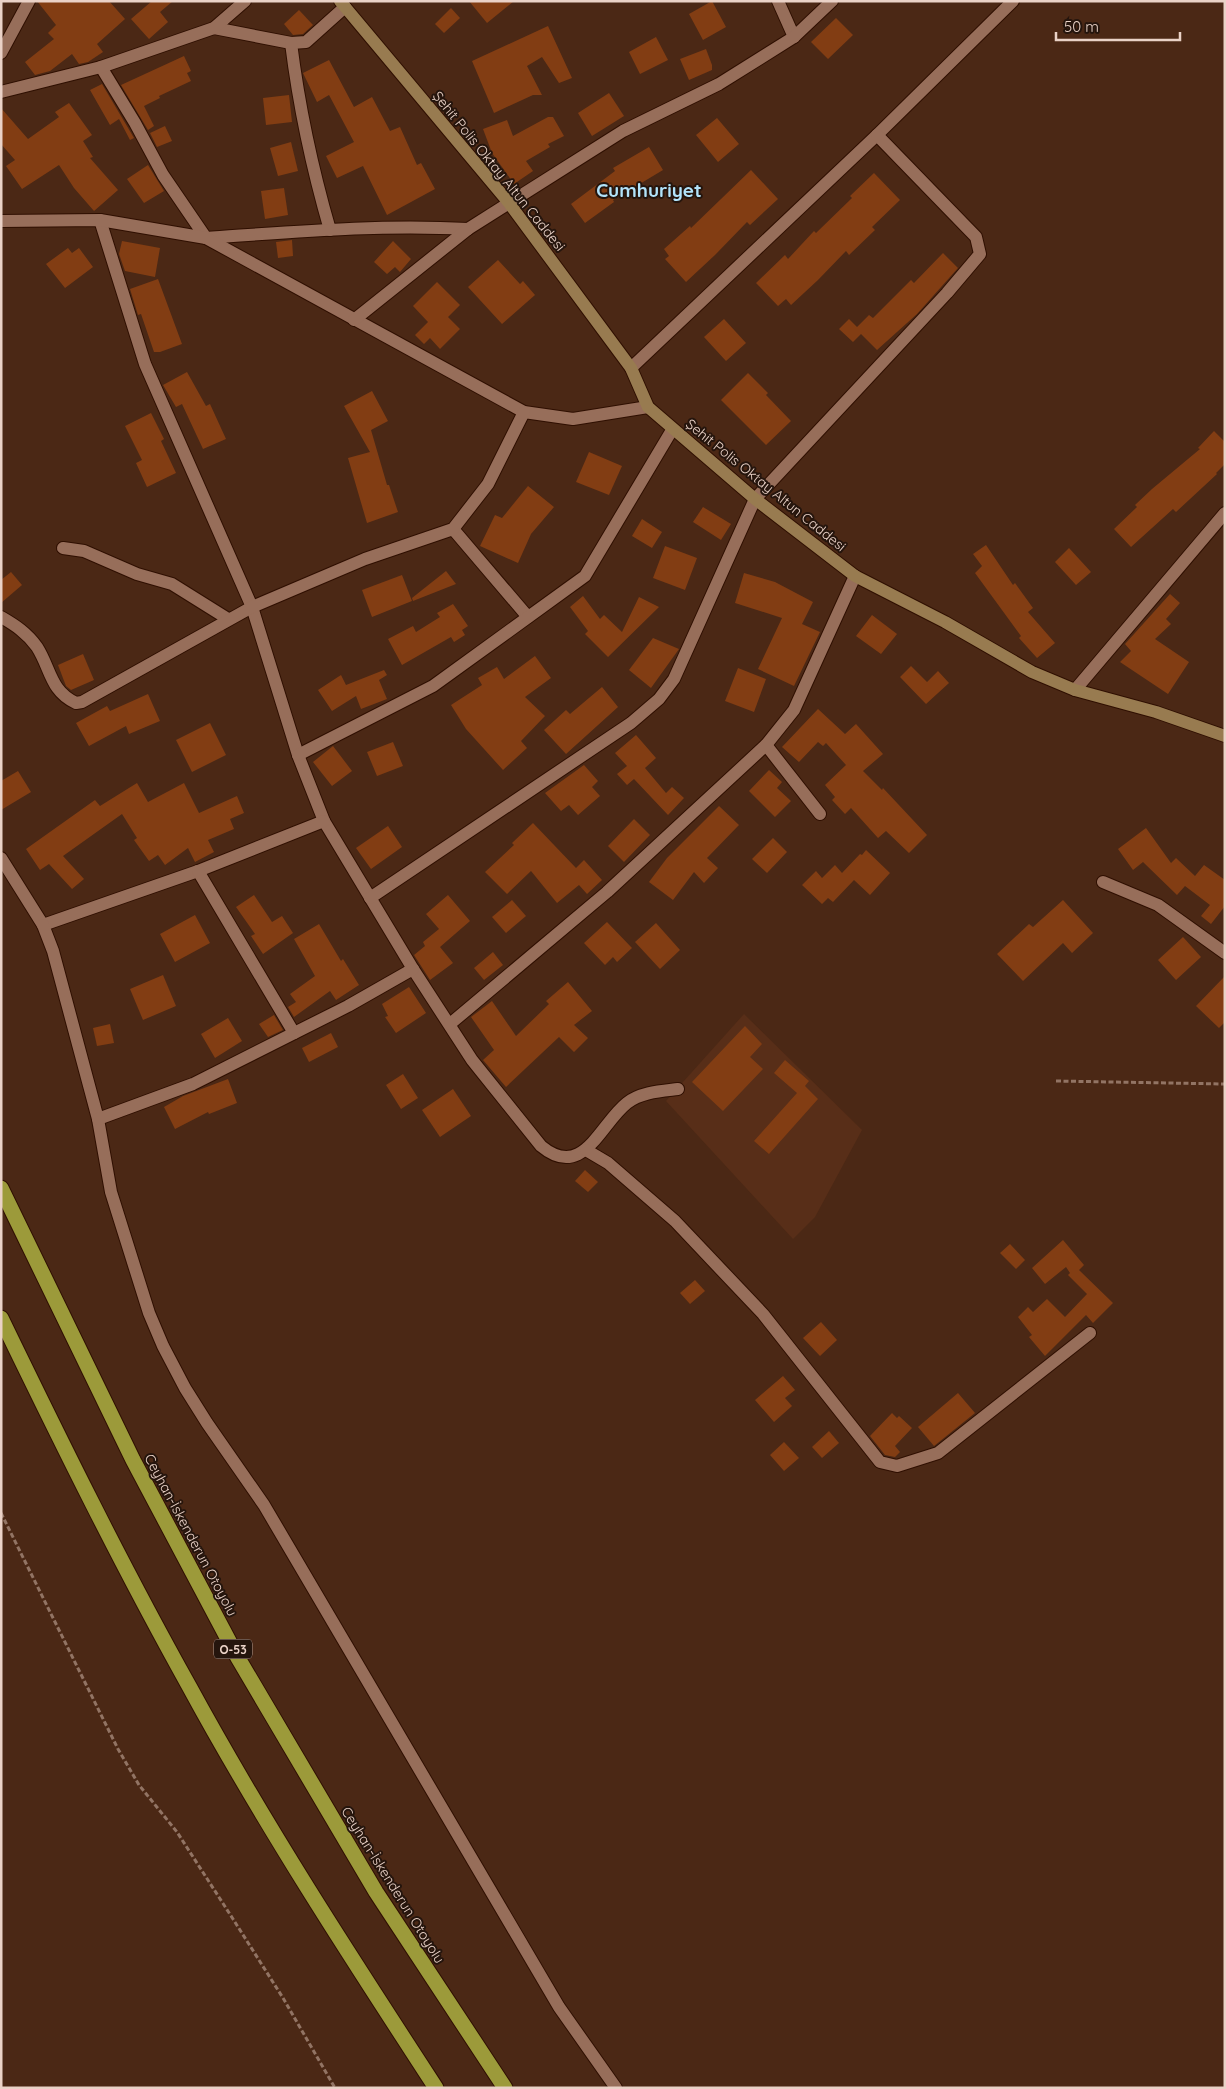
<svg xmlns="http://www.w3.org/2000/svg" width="1226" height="2089" viewBox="0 0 1226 2089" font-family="Quicksand,sans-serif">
<rect width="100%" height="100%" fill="#4b2815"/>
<!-- built -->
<polygon fill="#582e18" points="744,1014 862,1130 815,1217 793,1239 666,1101"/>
<!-- building -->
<g fill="#823d13">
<polygon points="37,1 109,1 125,19 97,44 103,52 88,62 79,64 72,54 50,71 35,75 25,62 54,39 48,33 56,25"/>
<polygon points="152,1 173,1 160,12 168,22 149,39 131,19"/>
<polygon points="469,1 514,1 487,23"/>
<polygon points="712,1 726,27 703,40 689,14"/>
<polygon points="451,8 460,18 444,33 435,24"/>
<polygon points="299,10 313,25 303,34 293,35 284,24"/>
<polygon points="836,18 853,35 828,59 811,42"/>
<polygon points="548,26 572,78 559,83 542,57 527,66 542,95 533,95 494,113 472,61"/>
<polygon points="656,37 668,60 640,74 629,52"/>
<polygon points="706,49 712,65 712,70 689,80 680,59"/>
<polygon points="184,56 191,71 187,73 191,81 159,96 160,98 144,106 154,126 148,130 121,85"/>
<polygon points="329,60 354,107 372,97 390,131 400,127 417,165 421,163 435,189 387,215 363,166 337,178 326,156 354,142 329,95 317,102 303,73"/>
<polygon points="102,84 134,138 130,140 119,119 110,125 90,90"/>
<polygon points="609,93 624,116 592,136 578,113"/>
<polygon points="289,95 292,122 266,125 263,98"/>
<polygon points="69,103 92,135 83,141 93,157 90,158 118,190 94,211 74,188 59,165 22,189 6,166 15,160 1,144 1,108 28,139 59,117 55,112"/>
<polygon points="548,117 553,117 564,136 548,144 550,147 526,161 533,171 514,184 492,153 483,129 507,120 513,136"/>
<polygon points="717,118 739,144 718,162 696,135"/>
<polygon points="165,126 172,141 157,147 150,133"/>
<polygon points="291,142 298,171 278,176 270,148"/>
<polygon points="649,147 663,170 613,200 614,202 585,223 571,204 615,171 613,168"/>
<polygon points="148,165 164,191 144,203 127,179"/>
<polygon points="751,170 778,199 750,225 747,222 715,255 686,282 665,259 669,256 664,249 690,226 691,228"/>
<polygon points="874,173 900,200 872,227 875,230 849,255 846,251 818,280 791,305 786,299 778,306 756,283 785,255 788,259 814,231 816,233 852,198 850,196"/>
<polygon points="284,188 288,215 265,219 261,191"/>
<polygon points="292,240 293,256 278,258 276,242"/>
<polygon points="122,241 160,248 155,277 125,271 119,254"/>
<polygon points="393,241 411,259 400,272 395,267 387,274 374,262"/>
<polygon points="68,248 72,253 79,248 93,267 65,288 46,264"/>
<polygon points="943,253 958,268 917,314 877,350 861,334 853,342 839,329 849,319 857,327 869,315 873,318 911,280 914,283"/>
<polygon points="498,260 520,284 523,281 535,295 502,324 468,287"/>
<polygon points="158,279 182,344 160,352 154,352 141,314 138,315 130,289"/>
<polygon points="437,282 460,305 448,317 460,329 440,349 430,338 424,344 415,335 428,322 413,306"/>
<polygon points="724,319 746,343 726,361 704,337"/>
<polygon points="187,372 206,406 210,404 226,439 203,449 182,404 176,407 163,385"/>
<polygon points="748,373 768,393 766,395 791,421 766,445 721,400"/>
<polygon points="372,391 388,421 371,430 387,485 389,485 398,512 367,523 348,458 370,452 344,406"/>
<polygon points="151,413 164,439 161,441 176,473 147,487 136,463 142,460 125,426"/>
<polygon points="1214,431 1225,442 1225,464 1216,473 1217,474 1176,512 1173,509 1131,547 1114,529 1137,507 1135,505 1152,489 1200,449 1198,448"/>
<polygon points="589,452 622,466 609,495 576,482"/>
<polygon points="528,486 554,507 531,534 518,563 480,546 495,515 502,518"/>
<polygon points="703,507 731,524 721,540 693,522"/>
<polygon points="642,519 662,532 652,548 632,536"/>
<polygon points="986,545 1013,585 1015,583 1033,608 1028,612 1055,643 1037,658 1019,638 1021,636 975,573 982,566 973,554"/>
<polygon points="665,546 697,558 685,590 653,578"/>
<polygon points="1069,548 1091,572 1076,585 1055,562"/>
<polygon points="446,571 456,584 413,601 412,598"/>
<polygon points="11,572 22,585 1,603 1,580"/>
<polygon points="744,573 775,582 813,602 802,624 820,632 794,686 758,669 782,618 735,603"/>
<polygon points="402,575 412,601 372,617 362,590"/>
<polygon points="1170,594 1180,603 1166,619 1171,624 1155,639 1189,662 1168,694 1120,662 1131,651 1125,644"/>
<polygon points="583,596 600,619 604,615 622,632 639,597 659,607 608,657 585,634 588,631 570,607"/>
<polygon points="453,604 468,626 462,630 465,635 454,642 451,637 402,665 388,639 413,626 416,632 440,617 437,613"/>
<polygon points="872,615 897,634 881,654 856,636"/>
<polygon points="653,638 679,649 651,688 629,670"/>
<polygon points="83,654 94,680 71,690 66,686 58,665"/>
<polygon points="535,656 551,678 525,697 545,716 521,741 527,748 503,770 466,729 451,705 482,685 478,678 497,667 504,679"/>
<polygon points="911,666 927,682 938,671 949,683 926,704 900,677"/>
<polygon points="738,668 766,679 754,712 725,701"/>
<polygon points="384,670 387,675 379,680 387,699 361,709 356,696 332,711 318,690 341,675 346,685"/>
<polygon points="602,687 618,707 566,754 544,730 566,710 570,714"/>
<polygon points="148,694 160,721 129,734 126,726 89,746 76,723 107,706 110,711"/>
<polygon points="818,709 845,734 856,724 883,754 863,771 882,790 883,788 927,835 909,853 886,831 878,838 851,808 845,814 832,800 835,797 825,785 846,765 826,743 823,746 818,742 799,762 782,747"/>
<polygon points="210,723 226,755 192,772 176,740"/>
<polygon points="636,735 656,758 645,768 666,793 672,787 684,798 668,815 634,779 627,785 617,774 627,766 615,753"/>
<polygon points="393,742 403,766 377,776 367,752"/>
<polygon points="333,746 352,771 332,786 313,762"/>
<polygon points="584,765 598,781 592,787 600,796 578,815 569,805 561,811 545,793"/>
<polygon points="769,770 782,782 777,788 791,801 775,817 749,791"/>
<polygon points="18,771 31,792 1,810 1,781"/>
<polygon points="137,783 148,802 184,783 199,813 237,796 244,813 230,819 234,829 208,840 214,852 195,862 188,848 165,865 158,855 149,861 134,840 137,838 122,814 63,856 84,879 72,889 49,864 40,870 26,849 95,800 100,806"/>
<polygon points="719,806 739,825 707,858 718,868 704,883 694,872 673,900 649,882 667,858"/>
<polygon points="634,819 650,835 624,862 608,846"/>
<polygon points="533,823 576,868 584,860 602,880 587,894 579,885 557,903 531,871 507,894 485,872 514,845 512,843"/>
<polygon points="388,826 402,847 371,869 356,848"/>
<polygon points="1146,828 1171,863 1176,858 1195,876 1204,865 1225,880 1225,906 1211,924 1201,916 1210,905 1185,886 1177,895 1143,862 1133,870 1118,849"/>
<polygon points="773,838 787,852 767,873 752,859"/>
<polygon points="866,850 890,873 870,895 854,880 833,902 828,898 822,904 802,885 816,871 822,878 835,865 842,873 860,854 862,855"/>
<polygon points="254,895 272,922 282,916 293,933 263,954 251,936 255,934 236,907"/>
<polygon points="448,895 470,921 440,947 453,963 430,980 414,955 425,946 423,942 439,929 426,914"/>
<polygon points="512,900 526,916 506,933 492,917"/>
<polygon points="1063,900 1093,933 1072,953 1063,943 1023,981 997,954 1029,924 1033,927"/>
<polygon points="195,915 210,943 175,962 160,934"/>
<polygon points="607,922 632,948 617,962 613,957 605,965 584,943"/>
<polygon points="656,923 680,950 660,969 635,942"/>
<polygon points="319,924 341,961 343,959 359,985 336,1000 330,991 294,1017 288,1007 296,1002 290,994 315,976 294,939"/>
<polygon points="1183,937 1201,957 1176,980 1158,960"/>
<polygon points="493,952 503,965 484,980 474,968"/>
<polygon points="163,975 176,1006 143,1020 130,989"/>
<polygon points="1225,976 1225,1022 1219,1028 1196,1006"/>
<polygon points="568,982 592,1011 574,1025 588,1038 574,1052 559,1037 506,1087 483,1060 494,1050 471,1017 492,1001 516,1036 549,1004 546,1001"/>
<polygon points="409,987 426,1013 396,1033 385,1017 388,1016 382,1004"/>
<polygon points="274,1015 283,1030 268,1037 259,1024"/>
<polygon points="228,1018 242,1041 215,1058 201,1034"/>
<polygon points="110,1024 114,1043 97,1046 93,1028"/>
<polygon points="745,1026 762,1044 750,1057 763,1069 723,1111 692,1082"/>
<polygon points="331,1033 338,1047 309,1062 302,1048"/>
<polygon points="785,1060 809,1081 805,1086 818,1099 769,1154 754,1141 797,1093 774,1073"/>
<polygon points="403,1074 418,1098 401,1109 386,1085"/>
<polygon points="228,1079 237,1103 209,1114 208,1112 175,1129 164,1107 183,1096"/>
<polygon points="453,1089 471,1116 440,1137 422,1110"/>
<polygon points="585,1170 598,1182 588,1192 575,1181"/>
<polygon points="1063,1240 1084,1265 1079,1270 1113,1303 1093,1323 1086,1315 1045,1356 1029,1337 1032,1335 1018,1317 1028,1307 1033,1312 1047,1299 1065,1317 1087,1294 1068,1275 1070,1273 1066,1267 1045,1284 1032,1268"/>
<polygon points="1010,1244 1025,1260 1016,1269 1000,1253"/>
<polygon points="695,1280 705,1291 690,1304 680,1293"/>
<polygon points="821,1322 837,1340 820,1356 803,1338"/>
<polygon points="783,1376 795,1390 785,1398 792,1406 774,1422 755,1400"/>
<polygon points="958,1393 975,1413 934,1446 918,1427"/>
<polygon points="892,1413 897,1418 899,1416 912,1428 895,1446 900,1452 895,1457 885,1455 870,1436"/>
<polygon points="829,1431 839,1443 822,1458 812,1447"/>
<polygon points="784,1442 799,1458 784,1471 770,1455"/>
</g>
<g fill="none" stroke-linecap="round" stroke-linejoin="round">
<!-- street casing -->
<g stroke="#2f0f00" stroke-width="14">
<g id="street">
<polyline points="778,1 794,37"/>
<polyline points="214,28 291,43 306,42 345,7"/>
<path d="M291,43C299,107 312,168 330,230"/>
<polyline points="1,53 29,1"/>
<path d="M101,67L135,123L163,175L206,238C293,232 381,224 468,229"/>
<polyline points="1,92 101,67 214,28 245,1"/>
<path d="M100,220L145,364L252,607L298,755L324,821L413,969L472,1060L541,1146C583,1181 600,1124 627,1103C641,1092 662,1091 678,1089"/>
<polyline points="1,221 100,220 206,238 524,412 573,419 648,407"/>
<polyline points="354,320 468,229 623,131 719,84 794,37 832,1"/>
<polyline points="631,368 877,135 1013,1"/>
<polyline points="453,529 528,617"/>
<polyline points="63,548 84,551 137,574 172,584 228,619"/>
<path d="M1,617C15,625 27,633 37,647C51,669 50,691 76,703L82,702L252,607L365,559L453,529L488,484L524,412"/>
<polyline points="1075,690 1225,513"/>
<polyline points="766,745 820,814"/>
<polyline points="298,755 433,686 585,576 672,430"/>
<polyline points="1,858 43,925 198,871 324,821"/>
<polyline points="198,871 294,1033"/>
<polyline points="1103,882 1158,905 1225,953"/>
<polyline points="370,898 631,723 659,699 674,679 755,499 947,293 980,254 976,237 877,135"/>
<polyline points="43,925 53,951 98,1119 111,1192 149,1313 163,1346 185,1388 207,1423 264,1505 559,2007 616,2088"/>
<polyline points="450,1024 607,892 766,745 794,710 855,576"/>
<polyline points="98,1119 193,1084 348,1006 413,969"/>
<polyline points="586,1150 608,1163 675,1221 763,1314 880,1462 897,1466 938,1453 1090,1333"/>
</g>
</g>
<!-- secondary casing -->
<g stroke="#2f0f00" stroke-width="14">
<polyline id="secondary" points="340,1 509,203 631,368 648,407 755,499 855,576 945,622 1032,672 1075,690 1156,712 1225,736"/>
</g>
<!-- highway casing -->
<g stroke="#2f0f00" stroke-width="17">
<g id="highway">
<polyline points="1,1188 133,1460 238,1658 376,1892 505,2088"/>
<path d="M1,1318C61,1442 122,1566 189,1686C264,1824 350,1956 436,2088"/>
</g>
</g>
<!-- path -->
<g stroke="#927464" stroke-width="3" stroke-dasharray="5 2.5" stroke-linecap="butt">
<polyline points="1056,1081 1225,1084"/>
<polyline points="1,1513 118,1749 139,1785 177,1832 233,1919 283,1998 335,2088"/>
</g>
<!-- street -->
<use href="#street" stroke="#976e5a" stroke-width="12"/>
<!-- secondary -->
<use href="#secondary" stroke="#987b50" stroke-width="12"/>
<!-- highway -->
<use href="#highway" stroke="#9c9a3a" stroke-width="15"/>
</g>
<g text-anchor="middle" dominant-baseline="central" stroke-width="4" stroke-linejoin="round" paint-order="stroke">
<!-- shield labels -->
<rect fill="#25150d" stroke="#af998f" stroke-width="1" x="214" y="1639.5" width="38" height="19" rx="4"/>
<g font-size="12" font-weight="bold" fill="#ead2c7">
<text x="233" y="1649">O-53</text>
</g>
<!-- street labels -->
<g font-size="14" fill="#ead2c7" stroke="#25150d">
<text transform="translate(499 171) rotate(51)">Şehit Polis Oktay Altun Caddesi</text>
<text transform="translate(766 485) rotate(39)">Şehit Polis Oktay Altun Caddesi</text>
<text transform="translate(191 1535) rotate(62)">Ceyhan-İskenderun Otoyolu</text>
<text transform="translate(393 1885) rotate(58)">Ceyhan-İskenderun Otoyolu</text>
</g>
<!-- district labels -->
<g font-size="19" font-weight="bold" fill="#b2e3fa" stroke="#25150d">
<text x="649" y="190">Cumhuriyet</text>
</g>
</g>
<!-- border -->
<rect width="1226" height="2089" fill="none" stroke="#ead2c7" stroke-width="5"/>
<!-- scale -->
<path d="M1056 32v8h124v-8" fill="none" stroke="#ead2c7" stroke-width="2.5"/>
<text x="1064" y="32" font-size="15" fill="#ead2c7" stroke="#25150d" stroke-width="4" paint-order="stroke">50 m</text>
</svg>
